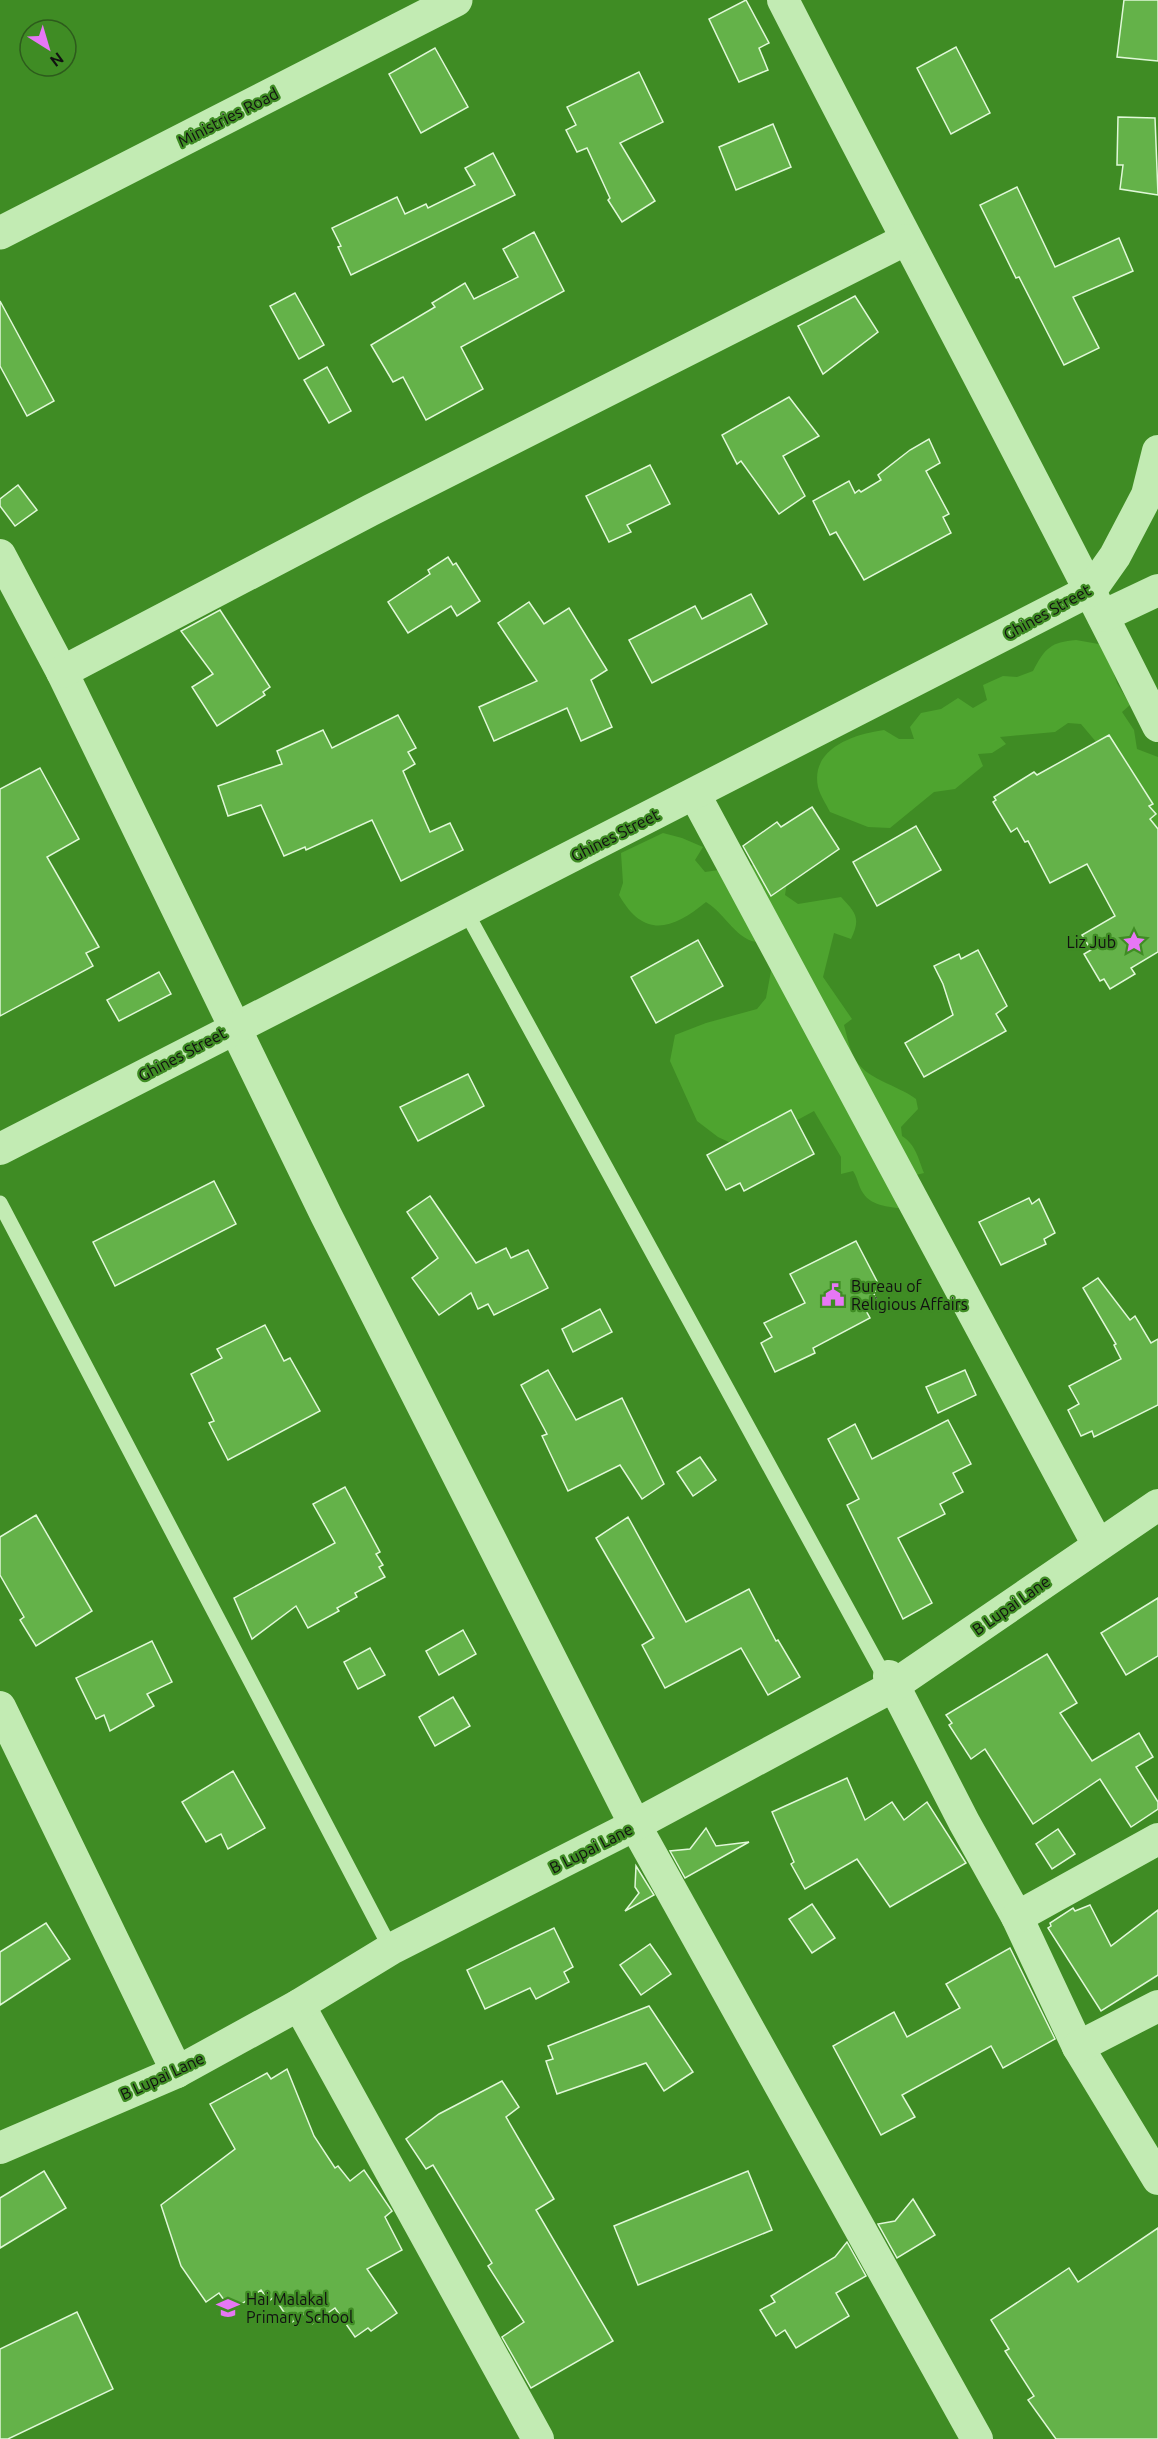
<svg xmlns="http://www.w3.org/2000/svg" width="1158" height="2439" viewBox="0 0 1158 2439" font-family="Ubuntu,sans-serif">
<rect width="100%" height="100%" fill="#3f8c24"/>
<!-- green -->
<g fill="#4ea42f">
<path d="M1076,640L1104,645L1117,683L1130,705L1122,712L1134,730L1137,749L1158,757V857L1097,743L1081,724L1068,723L1055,732L1000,737L1006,744L992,753L978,754L983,766L955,789L934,792L890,828L868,827L830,812C826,804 820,795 818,787C810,748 855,734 884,730L899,739H914L910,727L921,713L941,709L958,698L973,708L987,700L983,685L1003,676L1017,677L1033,671C1045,648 1051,642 1076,640Z"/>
<path d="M663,833L682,838L703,847L695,860L705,872L760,864L787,882L785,895L798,904L841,897C856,913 861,918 851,939L834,933L823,977L852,1019L844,1025C847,1036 849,1047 854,1057C864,1079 898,1085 916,1099L918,1109L901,1127L902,1136C916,1145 918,1158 924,1173L912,1176L907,1209C892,1207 872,1207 863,1193C858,1186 858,1178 853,1171L841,1174V1157L814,1111L744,1149L718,1137L697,1121L670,1061L675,1035L706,1023L757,1009L766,998L771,971L770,951L762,942C738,944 727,915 706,902C672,930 644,939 619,895L623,883L621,853Z"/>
</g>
<!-- building -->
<g fill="#64b249" stroke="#e0f8d8" stroke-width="1.5">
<polygon points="746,0 769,43 759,48 768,70 739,82 709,19"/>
<polygon points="1124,0 1158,0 1158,61 1117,57"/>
<polygon points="956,47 990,113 951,134 917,68"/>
<polygon points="435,48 468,107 421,133 389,74"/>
<polygon points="639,72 663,122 620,143 655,201 622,222 608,200 610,198 587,148 577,152 566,130 576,125 567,107"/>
<polygon points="1118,117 1155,118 1158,195 1120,189 1123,165 1117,165"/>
<polygon points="773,124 791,167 736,190 719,147"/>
<polygon points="493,153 515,195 351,275 338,247 341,246 332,228 397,197 405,214 426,204 428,208 475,185 465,168"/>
<polygon points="1017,187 1055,267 1119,238 1133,271 1073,297 1099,348 1064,365 1019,277 1016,278 980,205"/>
<polygon points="534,232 564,291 461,347 483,389 426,420 403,377 393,382 371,345 435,307 432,303 465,283 474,299 518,277 503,249"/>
<polygon points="295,293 324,345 299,359 270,306"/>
<polygon points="855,296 878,332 823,374 798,326"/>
<polygon points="0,301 54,401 27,416 0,366"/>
<polygon points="327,367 351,411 329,423 304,380"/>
<polygon points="789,397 819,436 783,456 805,496 779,514 741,461 737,464 722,435"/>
<polygon points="929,439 940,463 926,471 949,514 943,517 951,533 864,580 836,532 830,535 813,501 849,481 855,493 859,490 861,492 881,480 878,475 910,450"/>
<polygon points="650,465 670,504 627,525 631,532 609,542 586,496"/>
<polygon points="18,485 37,510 15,526 0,506 0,499"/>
<polygon points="448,557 453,565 456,563 480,601 457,616 451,606 408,633 388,602 430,574 428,570"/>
<polygon points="751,594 767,624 652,683 629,640 695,606 702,619"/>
<polygon points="529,602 544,624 569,608 607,670 591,680 612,727 581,741 567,708 494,741 479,707 537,681 498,623"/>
<polygon points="220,610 270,687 263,692 265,695 217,726 192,687 213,674 181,631"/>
<polygon points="398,715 416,748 408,752 415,764 403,771 430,832 450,823 463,850 401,881 372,820 306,850 305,847 284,856 261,805 228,816 218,786 282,764 277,751 323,730 332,748"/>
<polygon points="1109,735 1153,804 1149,806 1156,814 1150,819 1158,829 1158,952 1131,968 1135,974 1110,989 1104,979 1100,981 1084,954 1091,950 1082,935 1115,916 1087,864 1050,883 1028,841 1025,842 1017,828 1011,832 993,802 996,800 994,797 1034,772 1037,775"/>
<polygon points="40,768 79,839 47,857 99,947 86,953 93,966 0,1016 0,789"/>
<polygon points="812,807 839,849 771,896 743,846 777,822 781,827"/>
<polygon points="916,826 941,870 877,906 853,862"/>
<polygon points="698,940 723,986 656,1023 631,977"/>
<polygon points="978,950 1007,1006 996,1014 1006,1031 924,1077 905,1043 953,1015 943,984 934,966 959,954 961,959"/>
<polygon points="159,972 171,994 119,1021 107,1000"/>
<polygon points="468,1074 484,1106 418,1141 400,1107"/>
<polygon points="791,1110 814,1154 744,1191 740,1183 726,1190 707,1155"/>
<polygon points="214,1181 236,1224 115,1286 93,1242"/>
<polygon points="430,1196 476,1263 506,1248 511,1258 528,1250 548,1288 494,1315 488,1304 478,1309 471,1293 439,1315 412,1278 438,1258 407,1212"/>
<polygon points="1029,1198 1032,1204 1039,1199 1055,1233 1044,1239 1046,1244 1001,1265 979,1222"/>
<polygon points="856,1241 881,1289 873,1292 877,1300 864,1307 870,1318 813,1348 815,1353 775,1372 761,1343 772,1337 764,1323 805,1303 790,1274"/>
<polygon points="1098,1278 1130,1320 1135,1316 1151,1343 1158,1339 1158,1405 1094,1437 1092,1431 1081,1436 1068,1410 1079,1404 1069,1386 1121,1359 1114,1345 1116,1344 1083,1288"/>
<polygon points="600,1309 612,1332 573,1352 562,1329"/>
<polygon points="265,1325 284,1361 290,1358 320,1411 228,1460 209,1423 214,1421 191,1374 222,1358 217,1349"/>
<polygon points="548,1370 576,1420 622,1398 664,1484 642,1499 620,1465 568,1491 542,1436 547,1434 521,1385"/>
<polygon points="965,1370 976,1395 938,1413 926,1387"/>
<polygon points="948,1420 971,1464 953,1473 963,1492 940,1504 945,1514 898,1538 932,1603 903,1619 847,1505 859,1499 828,1439 855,1424 872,1459"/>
<polygon points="700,1457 716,1480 693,1496 677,1472"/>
<polygon points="345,1487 380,1552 376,1554 383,1565 379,1567 385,1577 355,1593 357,1597 337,1608 339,1611 308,1628 296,1606 252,1639 234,1598 335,1543 313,1504"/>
<polygon points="36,1515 92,1611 36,1646 20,1620 24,1617 0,1575 0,1537"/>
<polygon points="628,1517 686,1622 749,1589 776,1641 778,1640 800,1677 768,1695 741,1648 665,1688 642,1645 654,1638 596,1538"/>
<polygon points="1158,1598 1158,1656 1126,1675 1101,1633"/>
<polygon points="463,1630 476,1654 439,1675 426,1651"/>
<polygon points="152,1641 172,1682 147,1694 154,1706 110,1731 104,1715 96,1719 76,1678"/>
<polygon points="370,1648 385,1675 358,1689 344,1662"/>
<polygon points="1047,1654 1077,1703 1060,1713 1092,1761 1139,1733 1153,1757 1136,1767 1158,1802 1158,1809 1131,1827 1100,1779 1033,1824 985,1749 971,1759 949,1725 952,1723 946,1715"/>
<polygon points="453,1697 470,1726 435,1746 419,1717"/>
<polygon points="233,1771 265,1828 228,1849 221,1834 206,1842 182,1802"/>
<polygon points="847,1778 865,1820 892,1802 904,1820 927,1802 966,1863 890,1907 857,1859 805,1889 791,1864 794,1862 772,1812"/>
<polygon points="706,1828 716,1846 749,1842 685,1878 670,1851 690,1849"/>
<polygon points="1058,1829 1075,1854 1052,1869 1036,1844"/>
<polygon points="636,1866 654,1895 625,1911 639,1893 635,1887"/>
<polygon points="812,1904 835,1938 812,1953 789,1919"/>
<polygon points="1090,1905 1111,1946 1158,1910 1158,1975 1101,2011 1048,1928 1051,1926 1050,1923 1073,1908 1075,1911"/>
<polygon points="46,1923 70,1959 0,2005 0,1952"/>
<polygon points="554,1928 573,1967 564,1972 569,1982 536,1999 530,1988 485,2009 467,1970"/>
<polygon points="650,1944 671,1974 641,1995 620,1965"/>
<polygon points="1010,1948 1055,2039 1003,2068 991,2046 902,2095 915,2117 881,2135 833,2046 894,2012 907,2037 960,2008 946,1984"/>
<polygon points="649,2006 693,2072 664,2091 646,2063 557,2094 546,2061 553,2059 548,2046"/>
<polygon points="287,2069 314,2136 335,2168 338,2166 350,2181 364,2170 392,2211 385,2217 402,2250 367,2269 397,2313 371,2331 368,2328 355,2337 335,2308 312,2324 304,2314 291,2323 274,2297 269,2301 261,2290 232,2311 219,2293 206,2302 181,2266 161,2205 235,2149 210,2104 267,2073 271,2079"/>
<polygon points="502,2081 519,2107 506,2117 554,2199 536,2210 613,2341 531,2388 502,2337 524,2322 488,2266 492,2263 433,2165 426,2169 406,2139 439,2114"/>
<polygon points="44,2171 66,2208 0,2248 0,2198"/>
<polygon points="748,2171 772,2230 638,2285 614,2226"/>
<polygon points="913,2199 935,2235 897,2258 878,2224 895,2221"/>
<polygon points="1158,2228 1158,2439 1056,2439 1028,2400 1034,2396 1005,2351 1009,2349 991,2320 1069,2268 1078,2282"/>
<polygon points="847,2242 866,2276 836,2293 849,2316 796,2348 785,2330 776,2336 760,2310 775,2302 771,2296 835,2257"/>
<polygon points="77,2312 113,2389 8,2439 0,2439 0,2349"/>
</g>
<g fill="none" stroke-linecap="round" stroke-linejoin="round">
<!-- service -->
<g stroke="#c2ebb3" stroke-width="15">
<polyline points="465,910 888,1683"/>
<polyline points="0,1203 391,1949"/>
</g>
<!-- minor -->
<g stroke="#c2ebb3" stroke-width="32">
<path d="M783,0C907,243 1037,482 1158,726"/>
<polyline points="0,555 62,672 326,1215 635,1825 977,2439"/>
<polyline points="1103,616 1158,590"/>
<polyline points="62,672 371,510 905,240"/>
<polyline points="695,795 1098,1545"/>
<polyline points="0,1149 1091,590 1115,556 1147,495 1158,451"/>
<polyline points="890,1684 889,1676 964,1822 1017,1917 1078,2047 1158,2179"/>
<polyline points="0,1707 177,2072"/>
<polyline points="1017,1917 1158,1839"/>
<polyline points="299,2005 538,2439"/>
<polyline points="1078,2047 1158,2006"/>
<polyline points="0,2148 177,2072 299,2005 391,1949 635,1825 890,1688 1158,1505"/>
</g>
<!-- tertiary -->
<polyline stroke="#c2ebb3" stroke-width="33" points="0,233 456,0"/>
</g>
<!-- icons -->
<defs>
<g id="sight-bare" transform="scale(1.8)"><path d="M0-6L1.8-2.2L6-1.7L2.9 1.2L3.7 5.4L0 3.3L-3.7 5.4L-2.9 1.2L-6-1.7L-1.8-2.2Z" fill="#e777f5" stroke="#3f8c24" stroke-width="2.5" paint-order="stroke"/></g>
<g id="civic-bare" transform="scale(1.8)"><path d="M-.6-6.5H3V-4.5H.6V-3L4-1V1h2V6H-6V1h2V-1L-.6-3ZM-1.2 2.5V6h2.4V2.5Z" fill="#e777f5" stroke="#3f8c24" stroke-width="2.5" paint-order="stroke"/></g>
<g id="school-bare" transform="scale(1.8)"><path d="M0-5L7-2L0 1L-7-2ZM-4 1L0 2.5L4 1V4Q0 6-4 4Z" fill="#e777f5" stroke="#3f8c24" stroke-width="2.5" paint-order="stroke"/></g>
</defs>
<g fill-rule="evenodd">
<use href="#sight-bare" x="1134" y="942"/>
<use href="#civic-bare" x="833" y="1295"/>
<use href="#school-bare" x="228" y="2308"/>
</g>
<g text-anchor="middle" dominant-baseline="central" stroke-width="4.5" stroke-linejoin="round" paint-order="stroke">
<!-- street labels -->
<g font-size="16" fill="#111" stroke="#3f8c24">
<text transform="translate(228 117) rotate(-27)">Ministries Road</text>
<text transform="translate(1047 612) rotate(-29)">Ghines Street</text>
<text transform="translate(615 835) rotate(-27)">Ghines Street</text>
<text transform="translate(182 1054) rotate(-28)">Ghines Street</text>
<text transform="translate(1011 1605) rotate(-35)">B Lupai Lane</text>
<text transform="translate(591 1848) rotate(-27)">B Lupai Lane</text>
<text transform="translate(162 2076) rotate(-25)">B Lupai Lane</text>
</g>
<!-- poi labels -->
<g font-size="16" fill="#111" stroke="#3f8c24" text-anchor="start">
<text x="1116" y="942" text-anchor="end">Liz Jub</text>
<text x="851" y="1286">Bureau of<tspan x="851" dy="18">Religious Affairs</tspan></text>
<text x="246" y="2299">Hai Malakal<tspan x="246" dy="18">Primary School</tspan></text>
</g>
</g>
<!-- north arrow -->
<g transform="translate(48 48) rotate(143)"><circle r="28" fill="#3f8c24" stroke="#2d5b1c" stroke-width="1.5"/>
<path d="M0-4.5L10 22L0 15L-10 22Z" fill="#e777f5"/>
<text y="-9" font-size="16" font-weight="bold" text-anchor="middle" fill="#111111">N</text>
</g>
</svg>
